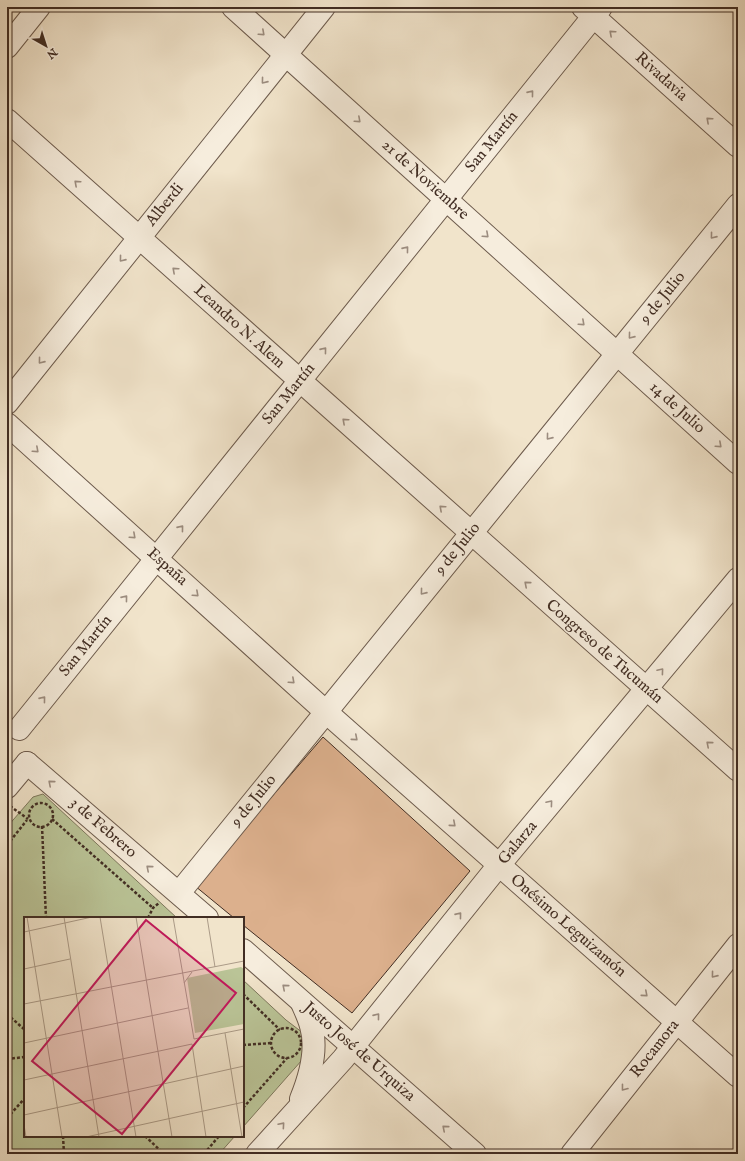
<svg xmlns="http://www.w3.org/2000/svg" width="745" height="1161" viewBox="0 0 745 1161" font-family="'IM FELL English',serif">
<rect width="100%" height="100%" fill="#f1e4cb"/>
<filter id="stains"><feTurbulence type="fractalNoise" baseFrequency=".005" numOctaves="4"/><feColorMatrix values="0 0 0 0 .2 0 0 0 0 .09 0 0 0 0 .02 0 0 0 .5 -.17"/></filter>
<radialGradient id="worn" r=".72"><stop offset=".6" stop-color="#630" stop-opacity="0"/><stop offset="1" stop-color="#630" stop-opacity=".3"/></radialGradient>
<!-- green -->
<g fill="#bac497" stroke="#7e785d">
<polygon points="43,794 177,918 25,918 25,1136 235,1136 219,1154 7,1154 7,827 33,797"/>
<polygon points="243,980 286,1020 307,1036 302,1060 243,1127"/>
</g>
<!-- building -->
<polygon fill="#dcb08d" stroke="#412d23" points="323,737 470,871 352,1013 243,925 243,918 234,918 195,886"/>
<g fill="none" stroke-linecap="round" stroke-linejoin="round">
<!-- minor casing -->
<g stroke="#6d5b4d" stroke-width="24">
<g id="minor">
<polyline points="233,7 738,463"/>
<polyline points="583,7 738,146"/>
<polyline points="7,47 39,7"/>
<polyline points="7,120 738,770"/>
<polyline points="7,403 324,7"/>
<polyline points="7,424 326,712 738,1076"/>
<polyline points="19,729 601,7"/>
<polyline points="27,763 207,918"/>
<polyline points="7,787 27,763"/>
<polyline points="179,893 738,205"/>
<polyline points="243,950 475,1154"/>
<path d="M301,1099C310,1077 318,1050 311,1026C309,1018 305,1010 302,1003"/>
<polyline points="257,1154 343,1059 499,865 738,579"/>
<polyline points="572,1154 738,945"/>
</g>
</g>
<!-- path -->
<g stroke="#412d23" stroke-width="2.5" stroke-dasharray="3 2" stroke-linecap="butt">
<circle cx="41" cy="815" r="12"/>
<polyline points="10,806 28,819"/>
<polyline points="52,819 153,908"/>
<polyline points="42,826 46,918"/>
<polyline points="7,845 27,820"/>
<polyline points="148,918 153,908 159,903"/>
<polyline points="243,994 280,1030"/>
<polyline points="7,1014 25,1030"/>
<circle cx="286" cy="1043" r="15"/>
<polyline points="243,1045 272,1043"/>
<polyline points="7,1059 25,1057"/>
<polyline points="243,1108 287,1058"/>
<polyline points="7,1118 25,1098"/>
<polyline points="63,1136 64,1154"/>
<polyline points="145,1136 164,1154"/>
<polyline points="204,1154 219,1136"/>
</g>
<!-- minor -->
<use href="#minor" stroke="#f6eddd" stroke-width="22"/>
</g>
<!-- one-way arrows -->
<defs><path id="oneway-chevron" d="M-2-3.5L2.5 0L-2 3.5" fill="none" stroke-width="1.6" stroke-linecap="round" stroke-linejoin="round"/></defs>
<g stroke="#9c8d80">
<use href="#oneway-chevron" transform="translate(262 33) rotate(42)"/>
<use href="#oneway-chevron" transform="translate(612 33) rotate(-138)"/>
<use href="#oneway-chevron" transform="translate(264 81) rotate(129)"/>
<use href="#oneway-chevron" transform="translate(531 93) rotate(-51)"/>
<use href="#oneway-chevron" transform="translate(358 120) rotate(42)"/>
<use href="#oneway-chevron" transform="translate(709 120) rotate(-138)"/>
<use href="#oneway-chevron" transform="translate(77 183) rotate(-138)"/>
<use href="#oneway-chevron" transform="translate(486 235) rotate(42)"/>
<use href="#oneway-chevron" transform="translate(713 236) rotate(129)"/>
<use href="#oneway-chevron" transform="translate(406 249) rotate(-51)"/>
<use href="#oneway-chevron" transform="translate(122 259) rotate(129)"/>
<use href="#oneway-chevron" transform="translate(175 270) rotate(-138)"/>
<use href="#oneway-chevron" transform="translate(582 323) rotate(42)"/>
<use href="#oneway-chevron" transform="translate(631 336) rotate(129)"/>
<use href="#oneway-chevron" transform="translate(324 350) rotate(-51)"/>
<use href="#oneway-chevron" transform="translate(41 361) rotate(129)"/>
<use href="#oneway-chevron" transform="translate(345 421) rotate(-138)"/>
<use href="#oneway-chevron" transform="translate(549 437) rotate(129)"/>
<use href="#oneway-chevron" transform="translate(719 445) rotate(42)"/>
<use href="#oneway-chevron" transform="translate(36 450) rotate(42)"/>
<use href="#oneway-chevron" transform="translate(442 508) rotate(-138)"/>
<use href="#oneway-chevron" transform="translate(181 528) rotate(-51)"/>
<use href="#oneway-chevron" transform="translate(133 536) rotate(42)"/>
<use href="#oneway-chevron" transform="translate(527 584) rotate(-139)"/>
<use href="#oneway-chevron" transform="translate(423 592) rotate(129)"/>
<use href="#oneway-chevron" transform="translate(196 594) rotate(42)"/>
<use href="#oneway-chevron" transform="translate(125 598) rotate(-51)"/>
<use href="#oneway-chevron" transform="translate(661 671) rotate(-50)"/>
<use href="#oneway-chevron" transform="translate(292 681) rotate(42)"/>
<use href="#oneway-chevron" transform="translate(43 699) rotate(-51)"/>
<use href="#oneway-chevron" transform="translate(355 738) rotate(41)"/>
<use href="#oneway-chevron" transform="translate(709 744) rotate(-139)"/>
<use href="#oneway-chevron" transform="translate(51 783) rotate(-139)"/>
<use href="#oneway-chevron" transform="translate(550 803) rotate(-50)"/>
<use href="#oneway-chevron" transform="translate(453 824) rotate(41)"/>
<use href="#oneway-chevron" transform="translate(149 868) rotate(-139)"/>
<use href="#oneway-chevron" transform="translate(459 915) rotate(-51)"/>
<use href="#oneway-chevron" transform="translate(714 975) rotate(129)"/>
<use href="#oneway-chevron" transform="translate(285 987) rotate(-139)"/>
<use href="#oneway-chevron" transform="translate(645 994) rotate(41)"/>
<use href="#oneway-chevron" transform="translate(377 1016) rotate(-51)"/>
<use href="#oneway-chevron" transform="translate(624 1088) rotate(128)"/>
<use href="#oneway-chevron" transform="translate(282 1125) rotate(-49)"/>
<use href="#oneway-chevron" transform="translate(445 1128) rotate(-139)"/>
</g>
<g text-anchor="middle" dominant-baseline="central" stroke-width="3" stroke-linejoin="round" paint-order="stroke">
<!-- street labels -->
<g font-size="16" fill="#412d23" stroke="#f6eddd">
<text transform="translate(661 77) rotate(42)">Rivadavia</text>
<text transform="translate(492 142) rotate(-51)">San Martín</text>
<text transform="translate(425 180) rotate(42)">21 de Noviembre</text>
<text transform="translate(165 205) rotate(-51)">Alberdi</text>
<text transform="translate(663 298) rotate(-51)">9 de Julio</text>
<text transform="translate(239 327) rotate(42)">Leandro N. Alem</text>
<text transform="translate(289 394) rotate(-51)">San Martín</text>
<text transform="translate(677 408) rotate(42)">14 de Julio</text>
<text transform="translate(458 549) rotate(-51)">9 de Julio</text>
<text transform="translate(167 567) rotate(42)">España</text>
<text transform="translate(86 646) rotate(-51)">San Martín</text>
<text transform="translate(604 652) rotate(41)">Congreso de Tucumán</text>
<text transform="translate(254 801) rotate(-51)">9 de Julio</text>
<text transform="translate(103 828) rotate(41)">3 de Febrero</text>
<text transform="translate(518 843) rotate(-50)">Galarza</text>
<text transform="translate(568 926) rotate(41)">Onésimo Leguizamón</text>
<text transform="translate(655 1049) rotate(-52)">Rocamora</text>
<text transform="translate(359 1052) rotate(41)">Justo José de Urquiza</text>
</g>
</g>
<!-- overview -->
<g transform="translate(24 917)">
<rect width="220" height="220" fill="#f1e4cb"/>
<path d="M217,50L220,52V107L171,116L163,61Z" fill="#bac497"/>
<path fill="none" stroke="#ab9b88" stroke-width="1" d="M3,0L38,220M40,0L75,220M76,0L112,220M112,0L148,220M149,0L170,122M183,0L191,50M0,15L68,0M0,52L46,42M160,66L168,55M0,87L220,44M201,116L218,220M170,122L220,112M0,126L164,91M168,127L182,220M0,163L168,127M0,198L220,149M0,208L2,220M62,220L220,185"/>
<path fill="#c2185b" fill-opacity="0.15" stroke="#c2185b" stroke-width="2" d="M122,3L212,76L98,217L8,144Z"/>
<rect width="220" height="220" fill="none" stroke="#412d23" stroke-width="2"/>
</g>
<!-- margin -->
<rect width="745" height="1161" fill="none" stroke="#f1e4cb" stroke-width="24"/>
<rect x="8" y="8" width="729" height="1145" fill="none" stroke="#412d23" stroke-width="2"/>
<rect x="12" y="12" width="721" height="1137" fill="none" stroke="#412d23"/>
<!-- north arrow -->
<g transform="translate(46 46) rotate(141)" stroke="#f6eddd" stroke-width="3" paint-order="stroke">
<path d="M0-3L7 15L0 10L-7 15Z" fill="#412d23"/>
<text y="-6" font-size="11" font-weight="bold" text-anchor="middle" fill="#412d23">N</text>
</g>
<rect width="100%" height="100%" filter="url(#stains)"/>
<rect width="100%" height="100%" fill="url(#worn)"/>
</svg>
